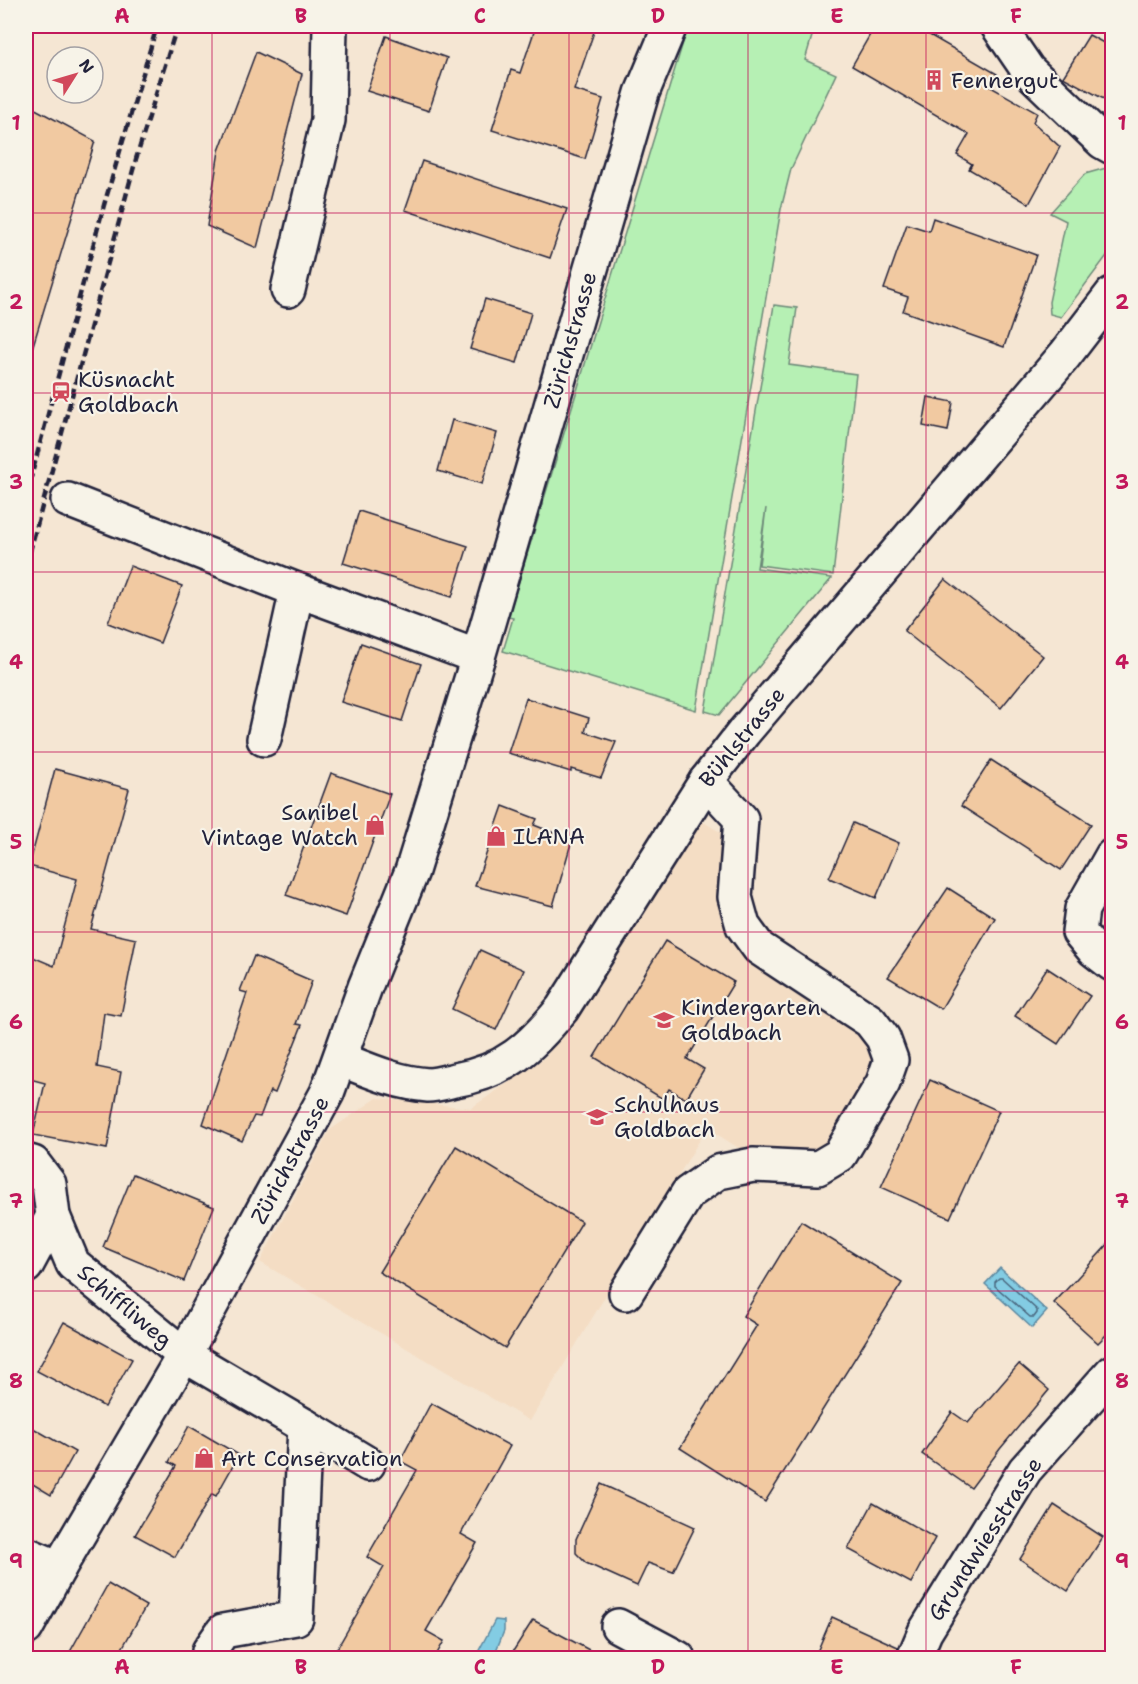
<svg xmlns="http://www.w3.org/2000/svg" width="1138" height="1684" viewBox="0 0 1138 1684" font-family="'Shantell Sans',sans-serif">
<rect width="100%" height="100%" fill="#f5e6d3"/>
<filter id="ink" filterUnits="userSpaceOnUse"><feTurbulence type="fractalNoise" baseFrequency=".0167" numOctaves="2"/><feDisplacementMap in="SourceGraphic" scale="12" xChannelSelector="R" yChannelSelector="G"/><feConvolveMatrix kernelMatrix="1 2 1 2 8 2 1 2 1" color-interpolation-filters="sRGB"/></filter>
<g filter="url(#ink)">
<!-- built -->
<polygon fill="#f4ddc4" points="697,818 725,835 725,921 865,1033 876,1056 868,1080 827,1147 753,1157 707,1128 530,1421 260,1262 330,1130 377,1098 471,1108 546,1057"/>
<!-- green -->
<g fill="#b6f0b4" stroke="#6c8978" stroke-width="1.5">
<polygon points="688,26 815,26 805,60 836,74 791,169 781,209 696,710 503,651 513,618 508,617"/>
<polygon points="1106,168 1112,171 1112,249 1061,317 1050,314 1049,302 1066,221 1050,213 1085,174"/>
<polygon points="774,305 797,308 789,365 856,374 833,575 759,565 766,508 757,568 832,578 719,715 705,711"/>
</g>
<!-- water -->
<g fill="#83cce3" stroke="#5c88a0" stroke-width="1.5">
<polygon points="1000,1268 1047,1311 1032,1328 985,1284"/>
<polygon points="495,1620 504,1621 504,1631 493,1658 475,1658"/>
</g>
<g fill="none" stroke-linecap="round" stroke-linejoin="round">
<!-- shore -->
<polygon stroke="#49667e" stroke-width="1.5" points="999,1278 1002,1278 1037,1310 1037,1313 1034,1317 1030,1317 995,1286 995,1282"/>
</g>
<!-- building -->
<g fill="#f1c9a1" stroke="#22223b" stroke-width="1.5">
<polygon points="536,26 596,26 574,90 603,99 585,159 492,130 511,70 520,73"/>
<polygon points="875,26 914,26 997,74 989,86 1037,113 1033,122 1060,147 1029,204 969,169 972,164 957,155 969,134 852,66"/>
<polygon points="1089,35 1113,48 1113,104 1063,77"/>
<polygon points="386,36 447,58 429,111 367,91"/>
<polygon points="256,52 302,74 257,248 207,226 219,151"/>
<polygon points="26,104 95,141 32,349 26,348"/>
<polygon points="422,161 567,209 550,258 405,210"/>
<polygon points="933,218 1036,255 1004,347 903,311 908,297 884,289 907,224 929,231"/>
<polygon points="485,299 531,313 517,363 470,349"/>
<polygon points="928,397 953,402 948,431 923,426"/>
<polygon points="452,420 497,433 482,484 438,471"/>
<polygon points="359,511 468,546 452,597 343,563"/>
<polygon points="130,566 182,586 160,643 108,623"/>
<polygon points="945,579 1043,656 1001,708 904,631"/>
<polygon points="361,643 421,664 402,721 341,702"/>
<polygon points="526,698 589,718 585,732 616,742 601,778 571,769 571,772 508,753"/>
<polygon points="991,760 1091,824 1061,870 961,806"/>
<polygon points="55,769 129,789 91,929 136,939 121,1016 104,1013 97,1067 121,1072 107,1149 33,1135 45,1083 26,1078 26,984 33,957 54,966 77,879 29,866"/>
<polygon points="331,773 390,794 346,916 286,895"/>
<polygon points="503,806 537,819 534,825 572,840 553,906 475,886"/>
<polygon points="853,823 899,843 876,898 829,878"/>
<polygon points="948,888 995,918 941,1009 888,977"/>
<polygon points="665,941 734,982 687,1059 704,1069 686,1099 669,1089 663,1099 594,1057"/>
<polygon points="480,950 524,970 496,1030 452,1009"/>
<polygon points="254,956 312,981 296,1024 302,1025 275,1093 270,1091 260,1117 254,1116 242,1141 203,1124 247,993 240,991"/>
<polygon points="1047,968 1090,996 1058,1044 1015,1016"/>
<polygon points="930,1080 999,1111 950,1218 881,1187"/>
<polygon points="456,1146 582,1222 505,1348 379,1272"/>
<polygon points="133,1174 214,1207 184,1281 103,1247"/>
<polygon points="801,1221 902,1283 765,1502 680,1448 757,1325 743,1316"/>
<polygon points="1113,1239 1113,1328 1098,1343 1054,1303"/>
<polygon points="64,1322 132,1359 105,1407 37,1371"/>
<polygon points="1019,1364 1049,1390 1000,1449 971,1488 922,1454 952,1412 968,1423"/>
<polygon points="431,1403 510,1446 461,1534 477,1543 426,1631 444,1641 434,1659 331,1659 384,1567 367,1557 417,1470 400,1461"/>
<polygon points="26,1424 75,1452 51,1495 26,1480"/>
<polygon points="189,1426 239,1455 216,1496 212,1494 175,1557 135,1535 176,1466 169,1462"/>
<polygon points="601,1484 695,1527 673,1572 648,1563 637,1586 586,1563 576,1553 576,1539"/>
<polygon points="873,1503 935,1538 911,1583 848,1549"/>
<polygon points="1054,1505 1103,1537 1068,1591 1020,1559"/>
<polygon points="108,1584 146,1606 116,1659 66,1659"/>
<polygon points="832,1617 898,1647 896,1659 814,1659"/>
<polygon points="533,1620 606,1659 508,1659"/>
</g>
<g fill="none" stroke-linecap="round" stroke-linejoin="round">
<!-- minor casing -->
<g stroke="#22223b" stroke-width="38">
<g id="minor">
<polyline points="998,26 1028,70 1103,142 1112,147"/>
<polyline points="288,290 328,120 330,26"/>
<polyline points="68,500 297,590 478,657"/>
<polyline points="264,739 297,590"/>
<polyline points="1112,856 1082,909 1079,932 1094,950 1112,964"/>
<path d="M340,1059C368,1070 397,1083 428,1085C436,1085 446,1082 455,1080C505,1072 531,1047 562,1009L706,781L744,732L1065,355L1112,294"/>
<polyline points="26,1161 33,1163 49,1184 53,1216 73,1264 184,1355 305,1426"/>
<polyline points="26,1266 53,1216"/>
<polyline points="626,1293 688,1193 718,1172 753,1165 818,1168 840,1155 883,1083 891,1060 883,1038 870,1021 759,948 743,926 735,897 741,819 706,781"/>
<polyline points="26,1554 59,1568"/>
<polyline points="618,1626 678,1658"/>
<polyline points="26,1628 59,1568 184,1355 327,1093 365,987 412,871 478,657 642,93 670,26"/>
<polyline points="209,1651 223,1631 296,1618 305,1426 368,1464"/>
<polyline points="914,1658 925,1632 1025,1470 1112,1372"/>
</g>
</g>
<!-- minor -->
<use href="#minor" stroke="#f7f3e8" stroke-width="33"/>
<!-- rail -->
<g stroke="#22223b" stroke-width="4.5" stroke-dasharray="9 4.5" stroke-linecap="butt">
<polyline points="26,496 104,205 157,26"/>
<polyline points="26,566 136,159 177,26"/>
</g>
</g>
</g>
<!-- grid -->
<path fill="none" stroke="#c2185b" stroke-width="1.5" stroke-opacity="0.55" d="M212,26V1658M390,26V1658M569,26V1658M748,26V1658M926,26V1658M26,213H1112M26,393H1112M26,572H1112M26,752H1112M26,932H1112M26,1112H1112M26,1291H1112M26,1471H1112"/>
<!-- icons -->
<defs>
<g id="building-bare" transform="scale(1.62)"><path d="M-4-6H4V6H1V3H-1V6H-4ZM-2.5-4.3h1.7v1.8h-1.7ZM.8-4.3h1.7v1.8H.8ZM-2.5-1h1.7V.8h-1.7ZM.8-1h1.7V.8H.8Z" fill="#d1495b" stroke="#f7f3e8" stroke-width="2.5" paint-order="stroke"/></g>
<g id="station-bare" transform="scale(1.62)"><path d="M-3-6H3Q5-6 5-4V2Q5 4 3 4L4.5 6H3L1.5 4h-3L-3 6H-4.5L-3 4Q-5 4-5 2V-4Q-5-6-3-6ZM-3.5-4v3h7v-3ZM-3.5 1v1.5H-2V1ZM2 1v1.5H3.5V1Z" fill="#d1495b" stroke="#f7f3e8" stroke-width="2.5" paint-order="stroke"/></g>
<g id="shop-bare" transform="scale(1.62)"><path d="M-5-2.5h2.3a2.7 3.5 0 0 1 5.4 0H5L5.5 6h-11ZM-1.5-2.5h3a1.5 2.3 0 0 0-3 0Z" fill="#d1495b" stroke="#f7f3e8" stroke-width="2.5" paint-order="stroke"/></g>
<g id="school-bare" transform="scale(1.62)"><path d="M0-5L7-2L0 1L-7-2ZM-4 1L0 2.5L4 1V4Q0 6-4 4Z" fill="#d1495b" stroke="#f7f3e8" stroke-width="2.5" paint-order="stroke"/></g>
</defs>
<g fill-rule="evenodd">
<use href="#building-bare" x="934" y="80"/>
<use href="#station-bare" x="61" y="392"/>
<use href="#shop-bare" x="375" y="825"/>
<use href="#shop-bare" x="496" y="836"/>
<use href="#school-bare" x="664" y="1020"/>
<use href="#school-bare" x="597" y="1117"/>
<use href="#shop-bare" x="204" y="1458"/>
</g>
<g text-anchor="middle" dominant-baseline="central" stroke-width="4.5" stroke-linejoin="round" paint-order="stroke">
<!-- poi labels -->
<g font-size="22" fill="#22223b" stroke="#f7f3e8" text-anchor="start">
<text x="951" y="80">Fennergut</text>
<text x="78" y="379">Küsnacht<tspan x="78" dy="25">Goldbach</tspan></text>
<text x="358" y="812" text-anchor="end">Sanibel<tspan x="358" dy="25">Vintage Watch</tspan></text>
<text x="513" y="836">ILANA</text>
<text x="681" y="1007">Kindergarten<tspan x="681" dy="25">Goldbach</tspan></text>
<text x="614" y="1104">Schulhaus<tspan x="614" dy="25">Goldbach</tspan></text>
<text x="221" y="1458">Art Conservation</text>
</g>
<!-- street labels -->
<g font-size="22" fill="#22223b" stroke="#f7f3e8">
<text transform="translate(570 340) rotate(-74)">Zürichstrasse</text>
<text transform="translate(742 737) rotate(-51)">Bühlstrasse</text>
<text transform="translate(290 1160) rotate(-62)">Zürichstrasse</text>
<text transform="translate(125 1306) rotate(40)">Schiffliweg</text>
<text transform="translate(985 1539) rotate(-57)">Grundwiesstrasse</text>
</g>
</g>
<!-- margin -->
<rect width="1138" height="1684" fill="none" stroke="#f7f3e8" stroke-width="66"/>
<!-- north arrow -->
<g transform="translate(75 75) rotate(53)"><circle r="28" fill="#f7f3e8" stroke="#a29fa3" stroke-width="1.5"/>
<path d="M0-4.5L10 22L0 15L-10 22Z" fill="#d1495b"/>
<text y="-9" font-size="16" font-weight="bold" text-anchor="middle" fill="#22223b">N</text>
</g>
<rect x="33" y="33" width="1072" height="1618" fill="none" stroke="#c2185b" stroke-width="2"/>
<g font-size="20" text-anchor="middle" font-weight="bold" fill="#c2185b">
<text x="122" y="23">A</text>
<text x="301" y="23">B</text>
<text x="480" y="23">C</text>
<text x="658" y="23">D</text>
<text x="837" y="23">E</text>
<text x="1016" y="23">F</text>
<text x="16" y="130">1</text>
<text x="1122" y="130">1</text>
<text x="16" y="309">2</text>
<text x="1122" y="309">2</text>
<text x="16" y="489">3</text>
<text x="1122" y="489">3</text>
<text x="16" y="669">4</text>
<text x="1122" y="669">4</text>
<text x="16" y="849">5</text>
<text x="1122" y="849">5</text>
<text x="16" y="1029">6</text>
<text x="1122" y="1029">6</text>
<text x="16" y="1208">7</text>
<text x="1122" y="1208">7</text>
<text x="16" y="1388">8</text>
<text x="1122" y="1388">8</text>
<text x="16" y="1568">9</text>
<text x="1122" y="1568">9</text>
<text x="122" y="1674">A</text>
<text x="301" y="1674">B</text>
<text x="480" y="1674">C</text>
<text x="658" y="1674">D</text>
<text x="837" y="1674">E</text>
<text x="1016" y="1674">F</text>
</g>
</svg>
